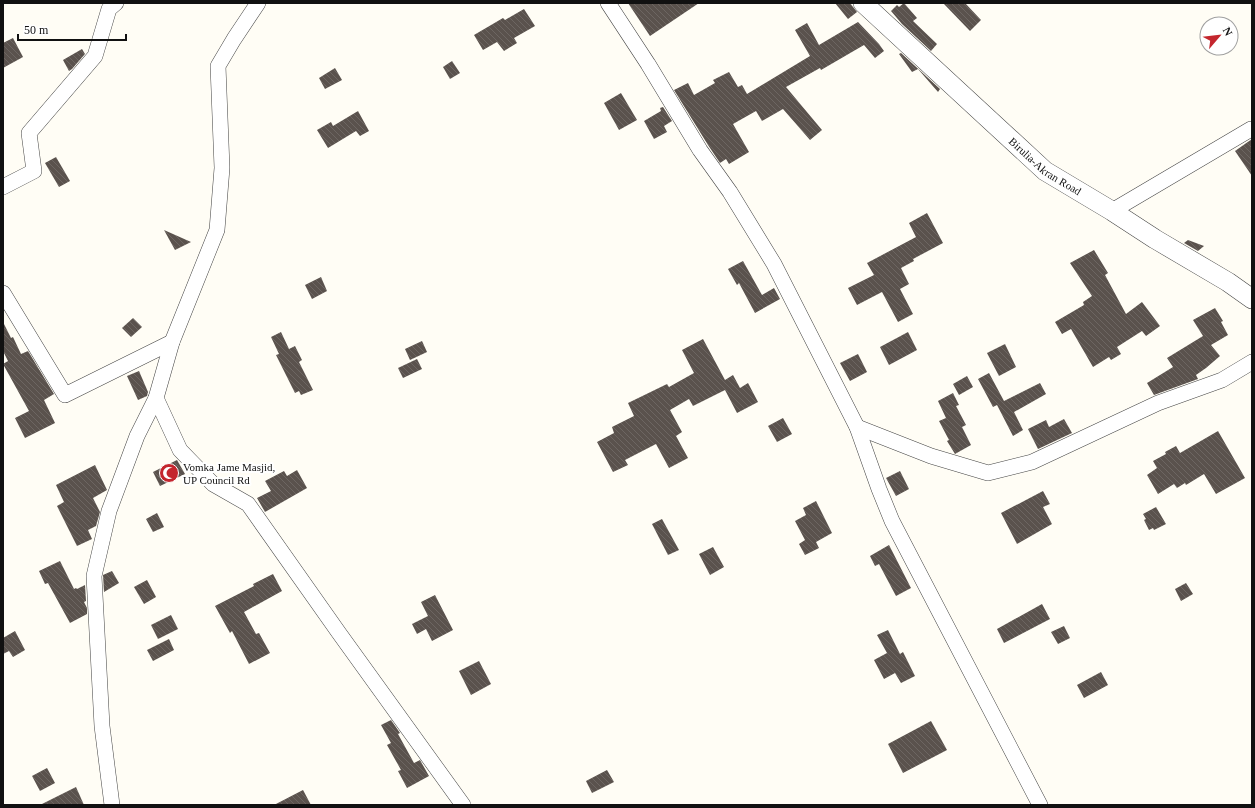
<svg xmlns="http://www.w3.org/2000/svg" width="1255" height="808" viewBox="0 0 1255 808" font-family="'Times New Roman',serif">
<defs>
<pattern id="building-back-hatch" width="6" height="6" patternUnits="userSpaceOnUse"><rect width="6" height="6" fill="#5a524d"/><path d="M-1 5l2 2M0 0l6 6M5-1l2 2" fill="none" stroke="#6d6662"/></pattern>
</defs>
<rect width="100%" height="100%" fill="#fffdf5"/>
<!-- building -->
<g fill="url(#building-back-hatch)">
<polygon points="628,3 699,3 650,36"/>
<polygon points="835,3 850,3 857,12 848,19"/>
<polygon points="904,3 917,18 913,21 937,44 931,51 902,24 891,11 897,5 899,7"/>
<polygon points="943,3 965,3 981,20 970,31"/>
<polygon points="524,9 535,26 514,38 517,43 504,51 497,42 483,50 474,35 503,18 505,20"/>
<polygon points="858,22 879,44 884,51 875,58 864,45 821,70 820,68 786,87 822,130 810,140 783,109 762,121 756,111 733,124 749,152 729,164 726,159 720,163 708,145 674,90 688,83 694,95 715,83 713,80 729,72 738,87 742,85 747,94 810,56 795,30 807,23 819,45"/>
<polygon points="13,38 23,57 3,68 3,43"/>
<polygon points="82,49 85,54 72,69 69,71 63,60"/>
<polygon points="901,53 940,89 938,92 918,69 912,72 899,54"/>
<polygon points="452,61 460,73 450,79 443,67"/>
<polygon points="335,68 342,80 325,89 319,78"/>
<polygon points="621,93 637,120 619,130 604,103"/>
<polygon points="663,107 672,121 664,126 667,132 654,139 644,121 661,111 660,108"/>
<polygon points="358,111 369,131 360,136 356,131 328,148 317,130 331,122 333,126"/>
<polygon points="1252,139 1252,176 1235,151"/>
<polygon points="56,157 70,181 59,187 45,163"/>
<polygon points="927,213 943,243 913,259 914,261 901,268 909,284 900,289 913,314 898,322 882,292 857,305 848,288 874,275 867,263 916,237 909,223"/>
<polygon points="164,230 191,242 175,250"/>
<polygon points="1188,240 1204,246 1198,251 1184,243"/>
<polygon points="1094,250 1108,273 1105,275 1126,314 1142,302 1160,326 1146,336 1142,331 1117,347 1121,354 1111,360 1109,357 1093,367 1071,329 1062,334 1055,322 1084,305 1083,302 1092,296 1070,263"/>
<polygon points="743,261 762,295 774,288 780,299 755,313 739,283 737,285 728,269"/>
<polygon points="321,277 327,291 312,299 305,285"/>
<polygon points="1215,308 1223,321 1221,322 1228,335 1211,345 1220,356 1206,368 1196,375 1198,379 1154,395 1147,383 1173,367 1167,358 1203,336 1193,320"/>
<polygon points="133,318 142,327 131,337 122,328"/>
<polygon points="3,322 11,338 13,337 21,354 28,351 54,394 44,400 55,423 25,438 15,418 29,411 3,364 8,361 3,351"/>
<polygon points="281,332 289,349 295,346 302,360 299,362 313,390 301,395 299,391 295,393 276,355 279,354 271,337"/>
<polygon points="908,332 917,350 889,365 880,347"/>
<polygon points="703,339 725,380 733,375 740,388 748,383 758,402 737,413 725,390 693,406 689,399 670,410 682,432 676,436 688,458 669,468 656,444 625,460 628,465 613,472 597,442 614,433 612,427 634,416 628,403 667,384 669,387 694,373 682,350"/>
<polygon points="422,341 427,352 410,360 405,349"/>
<polygon points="1005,344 1016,367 999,376 987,353"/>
<polygon points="858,354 867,372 850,381 840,363"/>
<polygon points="417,359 422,369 403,378 398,368"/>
<polygon points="139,371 148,392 147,396 138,400 127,376"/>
<polygon points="989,373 1004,401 1040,383 1046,394 1014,412 1023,430 1013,436 997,405 993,407 978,379"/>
<polygon points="967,376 973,387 959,395 953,384"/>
<polygon points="953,393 959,405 956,406 966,425 962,427 971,445 955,454 947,441 949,440 939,421 946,418 938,401"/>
<polygon points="783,418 792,434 777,442 768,426"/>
<polygon points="1064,419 1072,433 1038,449 1028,429 1046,420 1049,427"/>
<polygon points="1218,431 1245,478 1216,494 1204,474 1186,485 1185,483 1177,488 1174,484 1158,494 1147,475 1157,468 1153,461 1166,454 1165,452 1176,446 1180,453"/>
<polygon points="177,460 185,474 160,486 153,472"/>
<polygon points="95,465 107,490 93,498 100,512 96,526 88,530 92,539 77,546 57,506 64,502 56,485"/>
<polygon points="297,470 307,488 265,512 257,498 271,491 265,481 284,471 287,476"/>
<polygon points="900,471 909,489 896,496 886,478"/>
<polygon points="1043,491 1050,504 1043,507 1052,524 1017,544 1001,513"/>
<polygon points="816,501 832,533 816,542 819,548 805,555 799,544 805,540 795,521 806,515 803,508"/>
<polygon points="1156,507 1166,524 1154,530 1153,528 1149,530 1144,520 1146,519 1143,514"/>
<polygon points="157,513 164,527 153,532 146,519"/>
<polygon points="662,519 679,550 668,555 652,524"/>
<polygon points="889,545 911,588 896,596 879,564 875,566 870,556"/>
<polygon points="713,547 724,567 710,575 699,554"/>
<polygon points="60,561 74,589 76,588 77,589 85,585 86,601 84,602 87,608 87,614 70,623 48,583 45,584 39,571"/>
<polygon points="112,571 119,583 104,592 103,575"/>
<polygon points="273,574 282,591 244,612 256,634 259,633 270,653 249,664 232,631 230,633 215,606 254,586 253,584"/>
<polygon points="147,580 156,597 144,604 134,587"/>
<polygon points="1186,583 1193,594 1181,601 1175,589"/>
<polygon points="435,595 453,630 432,641 426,629 417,634 412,624 428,616 421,602"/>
<polygon points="1042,604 1050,619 1004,643 997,629"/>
<polygon points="171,615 178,629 158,639 151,625"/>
<polygon points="1064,626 1070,638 1058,644 1051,632"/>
<polygon points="888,630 900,654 903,652 915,676 901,683 895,673 884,679 874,660 887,653 877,635"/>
<polygon points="15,631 25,650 13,657 9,651 3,654 3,638"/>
<polygon points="169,639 174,650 153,661 147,650"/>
<polygon points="479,661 491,684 471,695 459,671"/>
<polygon points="1101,672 1108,685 1084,698 1077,685"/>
<polygon points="391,720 400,733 398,734 414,763 420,760 429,776 407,788 398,771 401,770 387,745 391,743 381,725"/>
<polygon points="931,721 947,750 903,773 888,744"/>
<polygon points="47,768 55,783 40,791 32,776"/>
<polygon points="607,770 614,782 592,793 586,781"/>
<polygon points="76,787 84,805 40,805"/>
<polygon points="303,790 311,805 274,805"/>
</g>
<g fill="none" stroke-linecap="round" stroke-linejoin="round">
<!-- minor casing -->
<g stroke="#444" stroke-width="16">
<g id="minor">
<polyline points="258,3 234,39 218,66 222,168 217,230 172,342 156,398 180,450 213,484 248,504 339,633 463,805"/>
<polyline points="608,3 648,64 700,150 730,192 774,264 857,427 879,489 892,521 1040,805"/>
<polyline points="3,187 34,171 29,133 95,56 109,9 116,3"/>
<polyline points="1112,211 1251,129"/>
<polyline points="3,293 65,395 172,342"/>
<polyline points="857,427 931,456 988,473 1032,462 1158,403 1222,380 1252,362"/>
<polyline points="112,805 102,726 94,576 109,511 137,436 156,398"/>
</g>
</g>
<!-- tertiary casing -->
<g stroke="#444" stroke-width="20">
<g id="tertiary">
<path id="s1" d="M863,3L1045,171L1112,211L1155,239L1228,282L1252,299"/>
</g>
</g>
<!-- minor -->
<use href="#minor" stroke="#fff" stroke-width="15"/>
<!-- tertiary -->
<use href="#tertiary" stroke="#fff" stroke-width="19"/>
</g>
<!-- icons -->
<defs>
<g id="mosque-disc" transform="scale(1)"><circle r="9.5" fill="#c4262e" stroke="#fff"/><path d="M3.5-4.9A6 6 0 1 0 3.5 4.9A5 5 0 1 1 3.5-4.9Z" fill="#fff"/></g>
</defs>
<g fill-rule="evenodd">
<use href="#mosque-disc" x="169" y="473"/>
</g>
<g text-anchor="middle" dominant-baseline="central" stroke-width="4" stroke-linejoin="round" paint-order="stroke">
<!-- street labels -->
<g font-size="11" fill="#111" stroke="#fff">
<text stroke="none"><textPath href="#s1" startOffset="245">Birulia-Akran Road</textPath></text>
</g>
<!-- poi labels -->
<g font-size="11" fill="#111" stroke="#fff" text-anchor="start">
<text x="183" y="467">Vomka Jame Masjid,<tspan x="183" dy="13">UP Council Rd</tspan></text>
</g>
</g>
<!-- border -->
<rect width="1255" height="808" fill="none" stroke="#111111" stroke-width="8"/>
<!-- north arrow -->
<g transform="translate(1219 36) rotate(62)"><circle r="19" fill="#ffffff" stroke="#a0a0a0"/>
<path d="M0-3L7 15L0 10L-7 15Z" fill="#c4262e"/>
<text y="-6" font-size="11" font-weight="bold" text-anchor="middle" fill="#111111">N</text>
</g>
<!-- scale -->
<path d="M18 34v6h108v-6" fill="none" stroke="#111111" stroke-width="2"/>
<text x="24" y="34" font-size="12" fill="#111111" stroke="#ffffff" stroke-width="3" paint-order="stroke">50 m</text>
</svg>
